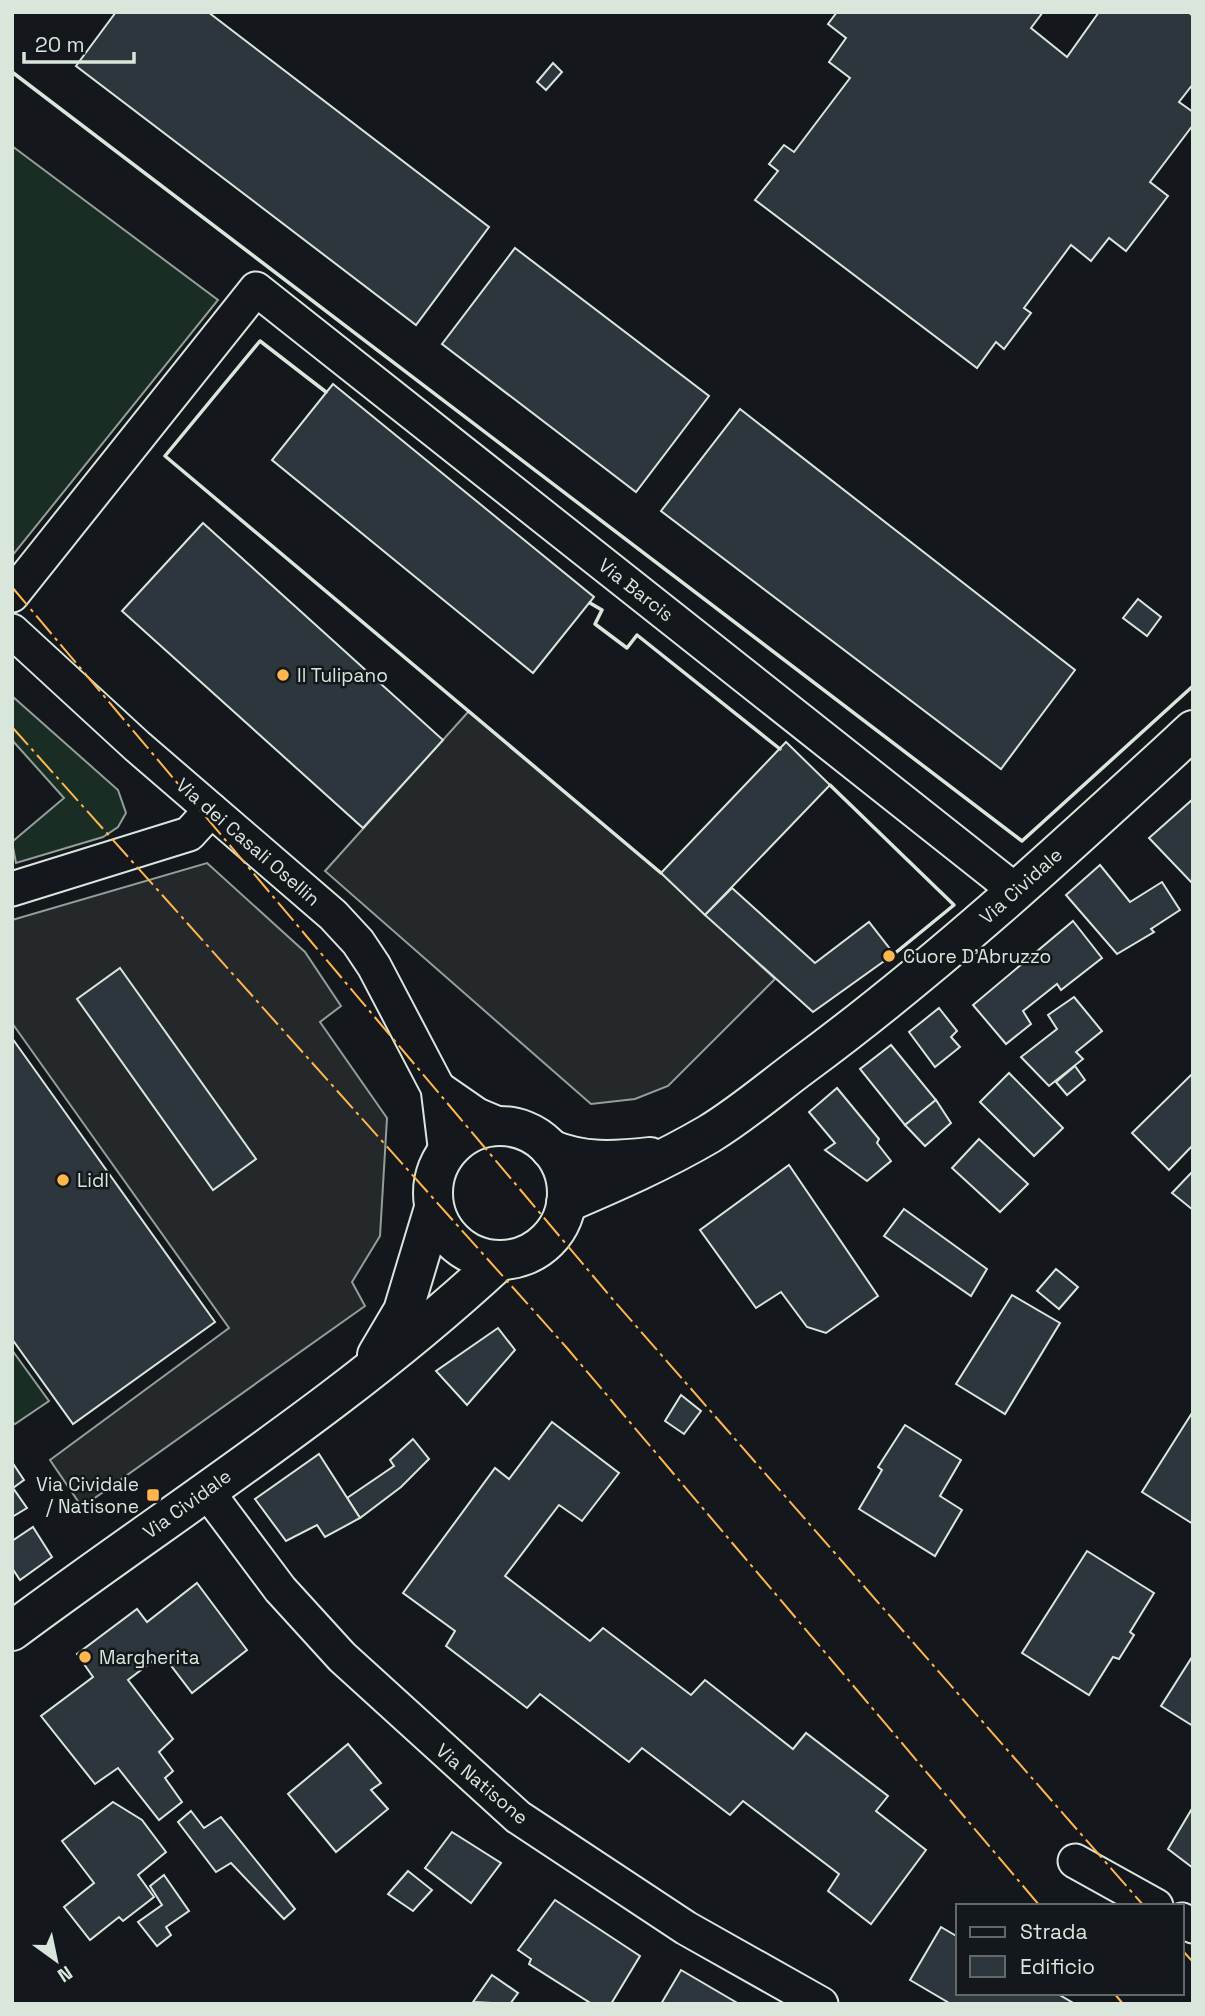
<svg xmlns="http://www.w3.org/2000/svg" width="1205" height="2016" viewBox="0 0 1205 2016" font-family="'Space Grotesk',sans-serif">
<rect width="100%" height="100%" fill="#14181c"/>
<!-- grass -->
<g fill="#1a2d24" stroke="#939e99" stroke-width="2">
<polygon points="12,146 218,300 12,556"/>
<polygon points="12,696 118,790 126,813 118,827 103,837 16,863 12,842 64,798 12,740"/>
<polygon points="12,1350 49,1401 15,1424 12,1422"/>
</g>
<!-- parking -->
<g fill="#24282b" stroke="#939e99" stroke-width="2">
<polygon points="469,711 661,873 775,979 668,1086 635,1099 591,1104 325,871"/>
<polygon points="207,863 305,952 341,1006 320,1022 387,1118 380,1236 352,1282 365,1306 82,1507 50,1460 229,1328 12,1023 12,920"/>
</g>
<!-- building -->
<g fill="#2c363c" stroke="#d8e6dc" stroke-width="2">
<polygon points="116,12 208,12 489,227 416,325 76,66"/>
<polygon points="837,12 1043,12 1031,28 1067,57 1099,12 1188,12 1193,16 1193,84 1179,102 1193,112 1193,125 1150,182 1168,196 1126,251 1109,238 1091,261 1071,245 1024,308 1031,313 1004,349 996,342 977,368 755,200 778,171 769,164 784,145 794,152 850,78 829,62 846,38 828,24"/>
<polygon points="553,63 562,72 546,90 537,82"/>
<polygon points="515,248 709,396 636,492 442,344"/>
<polygon points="333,384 594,597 533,673 272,460"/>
<polygon points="740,409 1075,670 1001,769 661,511"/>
<polygon points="203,523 443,740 363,828 122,611"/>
<polygon points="1138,599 1161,617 1147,636 1123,618"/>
<polygon points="786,742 830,785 705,915 661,873"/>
<polygon points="1193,799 1193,884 1149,838"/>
<polygon points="1100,865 1130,902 1162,882 1180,910 1151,929 1154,932 1117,954 1066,895"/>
<polygon points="732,888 815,963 869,922 894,954 813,1012 705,915"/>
<polygon points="1073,921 1102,958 1061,990 1057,984 1023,1011 1031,1024 1006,1044 973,1005"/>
<polygon points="120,968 256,1159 213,1190 77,999"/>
<polygon points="1074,997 1102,1031 1076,1052 1083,1059 1049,1086 1021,1057 1057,1029 1048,1015"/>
<polygon points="939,1008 957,1031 951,1037 960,1047 935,1067 909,1032"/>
<polygon points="12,1038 215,1322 73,1424 12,1339"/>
<polygon points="891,1045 936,1100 905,1125 860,1069"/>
<polygon points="1075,1066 1085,1080 1067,1095 1056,1082"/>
<polygon points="1009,1073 1063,1128 1034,1156 980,1102"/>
<polygon points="1192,1074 1193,1145 1169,1170 1132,1133"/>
<polygon points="837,1088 879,1139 877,1143 891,1161 867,1181 825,1150 835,1143 809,1112"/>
<polygon points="936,1100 951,1123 925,1146 905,1125"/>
<polygon points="979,1139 1028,1184 1000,1212 952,1168"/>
<polygon points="789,1165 878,1296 826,1333 807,1327 781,1292 756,1308 700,1230"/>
<polygon points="1193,1171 1193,1210 1172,1193"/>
<polygon points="904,1209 987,1269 971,1296 884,1236"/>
<polygon points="1056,1269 1078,1287 1059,1309 1037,1291"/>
<polygon points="1012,1295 1060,1323 1005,1414 956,1384"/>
<polygon points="498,1328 515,1350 467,1405 436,1371"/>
<polygon points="681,1395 701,1411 684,1434 665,1421"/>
<polygon points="1192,1413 1193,1413 1193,1524 1142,1492"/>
<polygon points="552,1422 619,1473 582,1521 559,1505 505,1576 590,1641 603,1628 691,1695 705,1680 793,1749 806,1733 888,1796 876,1811 926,1850 871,1924 828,1891 839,1874 743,1801 730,1815 642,1748 629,1762 540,1694 527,1708 446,1646 455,1631 403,1593 495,1468 509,1479"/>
<polygon points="905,1425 961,1460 940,1496 962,1510 935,1556 859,1509 882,1470 878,1467"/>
<polygon points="413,1439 429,1459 401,1487 360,1518 347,1498 394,1466 390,1460"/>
<polygon points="319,1454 360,1518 325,1537 317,1525 286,1541 255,1499"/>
<polygon points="12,1462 24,1480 13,1488 27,1508 12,1517"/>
<polygon points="33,1527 52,1557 20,1580 12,1568 12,1541"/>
<polygon points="1087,1551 1154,1593 1130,1632 1134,1635 1119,1659 1113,1657 1089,1695 1022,1653"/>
<polygon points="197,1583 247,1650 192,1693 162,1654 128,1680 173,1739 159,1752 173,1771 165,1778 182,1802 159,1820 118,1768 95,1784 41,1716 93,1677 77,1654 137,1609 147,1622"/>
<polygon points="1192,1657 1193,1657 1193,1726 1161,1706"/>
<polygon points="348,1744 381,1783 371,1790 388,1809 336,1852 288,1794"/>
<polygon points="113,1802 142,1820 166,1852 138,1875 154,1897 123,1921 119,1917 90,1940 64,1907 94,1883 62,1841"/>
<polygon points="1193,1807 1193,1868 1168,1849"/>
<polygon points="191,1811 204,1828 221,1817 295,1909 284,1919 231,1863 216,1872 178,1822"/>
<polygon points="452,1832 501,1863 471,1903 425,1868"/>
<polygon points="408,1871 432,1890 413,1911 388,1894"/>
<polygon points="164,1875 189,1911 166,1927 171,1935 157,1946 138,1922 162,1905 150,1886"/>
<polygon points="555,1900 640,1956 611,2004 592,2004 529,1964 531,1959 518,1950"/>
<polygon points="941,1927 958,1937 958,1993 1056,1993 1075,2004 951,2004 910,1980"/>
<polygon points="681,1970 739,2004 661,2004"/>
<polygon points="492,1975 518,1993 510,2004 473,2002"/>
</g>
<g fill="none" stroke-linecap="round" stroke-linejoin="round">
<!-- minor casing -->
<g stroke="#d8e6dc" stroke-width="37">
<g id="minor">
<polyline points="12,595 256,289 1016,891"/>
<polyline points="12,631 137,746 333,915 358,942 374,966 438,1088 446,1154"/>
<polyline points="12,889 189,834 211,810"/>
<polyline points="438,1088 477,1115 503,1126"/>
<polyline points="206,1490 280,1589 342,1657 518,1817 686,1928 821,2004"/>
<polyline points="1075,1861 1156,1906"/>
<polyline points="1182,1920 1193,1926"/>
</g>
</g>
<!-- primary casing -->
<g stroke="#d8e6dc" stroke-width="42">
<g id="primary">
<circle cx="500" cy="1193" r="67"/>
<path d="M550,1149C583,1163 614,1161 650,1157"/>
<path d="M566,1203C615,1182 663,1161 709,1134C742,1114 772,1088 803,1065C941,963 1067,846 1193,730"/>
<polyline points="377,1355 403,1311 434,1208"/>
<path d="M12,1631C176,1509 350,1400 500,1260"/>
</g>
</g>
<!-- minor -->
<use href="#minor" stroke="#14181c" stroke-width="33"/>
<!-- primary -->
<use href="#primary" stroke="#14181c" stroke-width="38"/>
<!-- wall -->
<g stroke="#d8e6dc" stroke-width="3.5">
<polyline points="12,72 1022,841 1193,686"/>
<polyline points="326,392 260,341 165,456 661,873"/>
<polyline points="590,603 602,610 595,624 627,648 637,635 780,749"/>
<polyline points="830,785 954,905 894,954"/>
</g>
<!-- power -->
<g stroke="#ffb74d" stroke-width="2" stroke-dasharray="24 5 3.5 5" stroke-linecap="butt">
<polyline points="12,587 615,1302 1144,1906"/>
<polyline points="12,727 567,1348 1040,1906"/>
<polyline points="1182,1950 1193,1962"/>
<polyline points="1114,1993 1123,2004"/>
</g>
</g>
<!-- markers -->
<g fill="#ffb74d" stroke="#14181c" stroke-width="2.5">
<circle cx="283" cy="675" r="7"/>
<circle cx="889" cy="956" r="7"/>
<circle cx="63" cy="1180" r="7"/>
<rect x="146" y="1488" width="14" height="14" rx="3.5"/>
<circle cx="85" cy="1657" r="7"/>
</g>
<g text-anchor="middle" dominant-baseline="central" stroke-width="5" stroke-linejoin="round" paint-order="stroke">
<!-- street labels -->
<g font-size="19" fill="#d8e6dc" stroke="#14181c">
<text transform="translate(636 590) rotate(38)">Via Barcis</text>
<text transform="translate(248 842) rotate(41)">Via dei Casali Osellin</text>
<text transform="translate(1021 886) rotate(-42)">Via Cividale</text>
<text transform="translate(187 1504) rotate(-36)">Via Cividale</text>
<text transform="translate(482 1784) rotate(40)">Via Natisone</text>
</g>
<!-- poi labels -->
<g font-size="19" fill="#d8e6dc" stroke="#14181c" text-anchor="start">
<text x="297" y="675">Il Tulipano</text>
<text x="903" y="956">Cuore D’Abruzzo</text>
<text x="77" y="1180">Lidl</text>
<text x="139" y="1484" text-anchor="end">Via Cividale<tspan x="139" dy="22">/ Natisone</tspan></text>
<text x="99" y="1657">Margherita</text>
</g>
</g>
<!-- border -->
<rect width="1205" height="2016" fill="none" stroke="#d8e6dc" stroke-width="28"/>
<!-- legend -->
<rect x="956" y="1904" width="228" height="91" fill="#14181c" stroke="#626a69" stroke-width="2"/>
<rect x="970" y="1927" width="35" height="10" fill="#14181c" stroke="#626a69" stroke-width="2"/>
<text x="1020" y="1939" font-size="21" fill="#d8e6dc">Strada</text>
<rect x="970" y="1956" width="35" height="21" fill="#2c363c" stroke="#626a69" stroke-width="2"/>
<text x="1020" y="1974" font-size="21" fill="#d8e6dc">Edificio</text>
<!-- north arrow -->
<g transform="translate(56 1960) rotate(147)" stroke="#14181c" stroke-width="5" paint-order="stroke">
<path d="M0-5L12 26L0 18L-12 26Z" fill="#d8e6dc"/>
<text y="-10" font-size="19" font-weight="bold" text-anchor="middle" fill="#d8e6dc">N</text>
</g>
<!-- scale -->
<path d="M24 52v10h110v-10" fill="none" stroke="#d8e6dc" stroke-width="3.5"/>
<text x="35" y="52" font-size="21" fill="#d8e6dc" stroke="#14181c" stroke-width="5" paint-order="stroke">20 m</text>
</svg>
